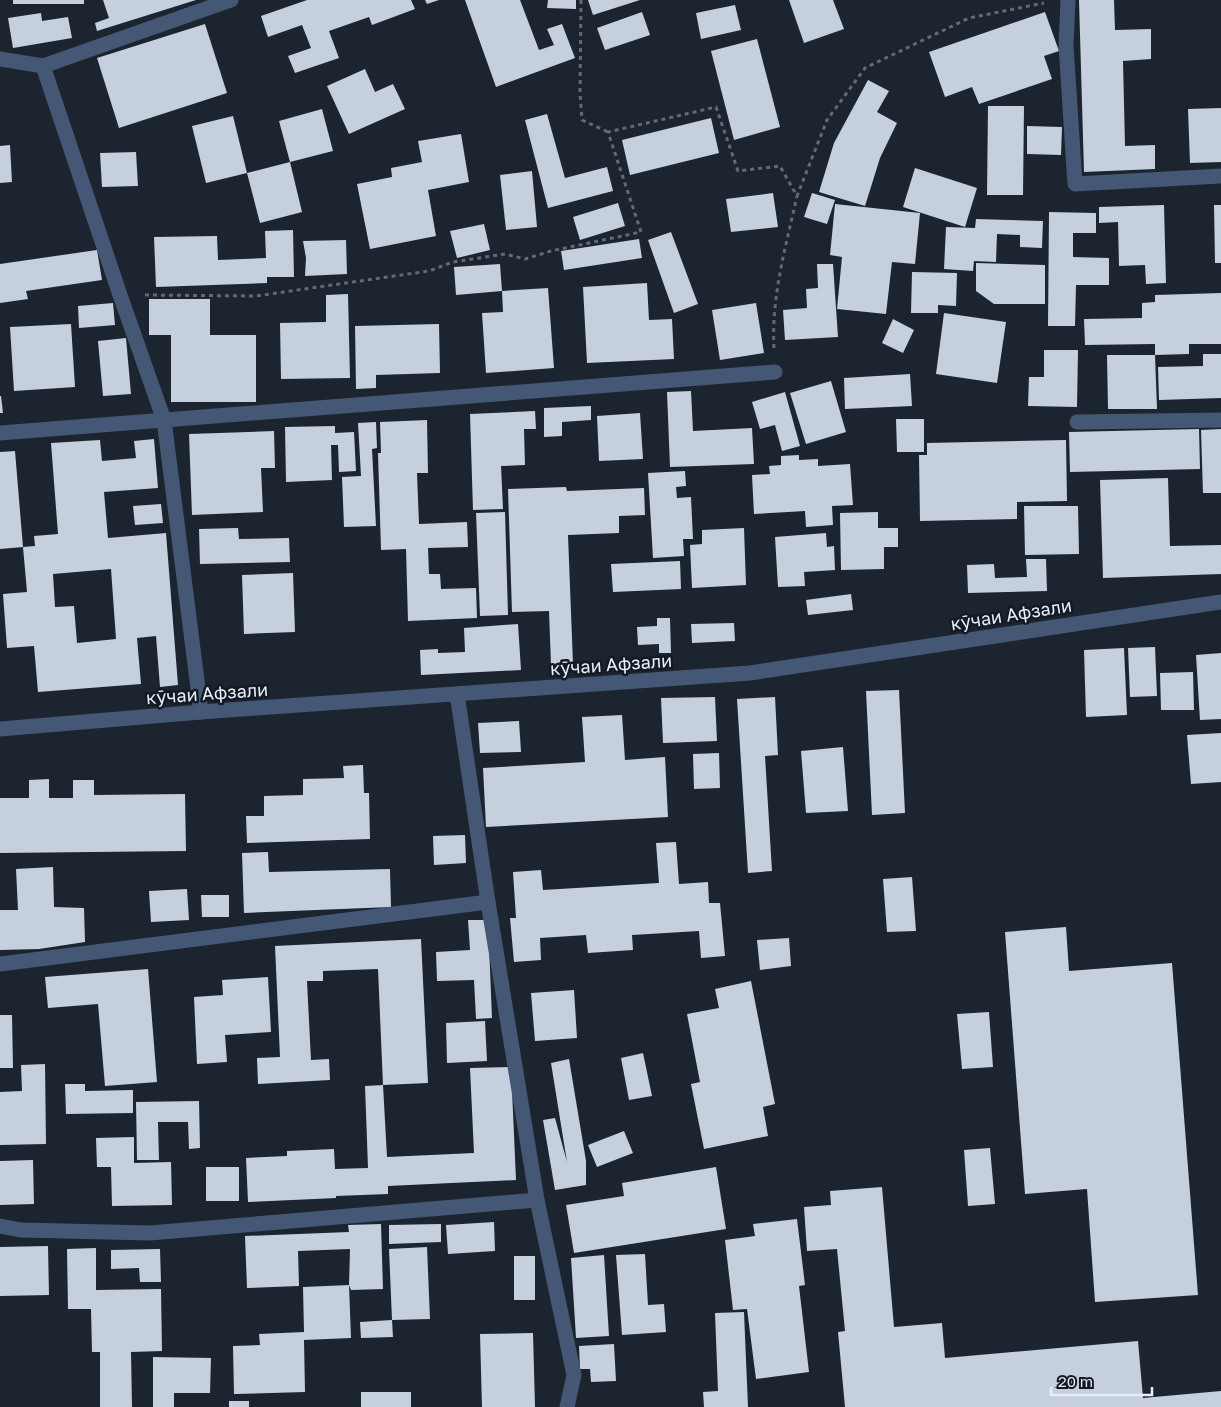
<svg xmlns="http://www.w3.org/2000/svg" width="1221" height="1407" viewBox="0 0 1221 1407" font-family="'Golos Text',sans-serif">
<rect width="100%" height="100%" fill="#1c242f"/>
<!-- building -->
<g fill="#c5cfde" fill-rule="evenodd">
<rect x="13" y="0" width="71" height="4"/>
<polygon points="103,0 196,0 97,31 95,23 109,18"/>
<polygon points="307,0 411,0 415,9 372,25 369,17 329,31 339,58 295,73 288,56 311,48 302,25 268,37 261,16"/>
<polygon points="425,0 439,0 427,4"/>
<polygon points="465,0 520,0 539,50 554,45 547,29 562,24 575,58 496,87"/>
<polygon points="548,0 576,0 576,9 547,8"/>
<polygon points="588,0 640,0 593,15"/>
<polygon points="789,0 833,0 844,29 804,43"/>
<polygon points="1079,0 1114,0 1115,30 1151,29 1151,59 1123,61 1125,146 1155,145 1155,169 1084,172"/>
<polygon points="735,5 741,30 701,39 696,13"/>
<polygon points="642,12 650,35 605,50 597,28"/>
<polygon points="1045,12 1059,51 1044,56 1052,79 979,104 972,87 945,97 929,52"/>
<polygon points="41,13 42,21 68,17 72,38 13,48 8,18"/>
<polygon points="205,24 227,93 119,128 97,58"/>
<polygon points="757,39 780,127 734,140 711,51"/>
<polygon points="365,69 375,92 393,84 405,109 349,134 327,86"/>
<polygon points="868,80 889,91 877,112 897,123 880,158 865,206 819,192 834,143"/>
<polygon points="988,106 1024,106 1023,195 987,195"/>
<polygon points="1221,108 1221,162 1190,163 1188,109"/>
<polygon points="322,109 333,151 290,162 279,121"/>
<polygon points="547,114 565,178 607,167 613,191 548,208 525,120"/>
<polygon points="233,116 247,173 206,183 192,126"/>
<polygon points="711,118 719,153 630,175 622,140"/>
<polygon points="1027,126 1062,127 1061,155 1027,154"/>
<polygon points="461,134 469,182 428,190 436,236 370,249 357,184 392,177 391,168 422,162 418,141"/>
<polygon points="10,145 12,182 0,183 0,146"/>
<polygon points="136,152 138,186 102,187 100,153"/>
<polygon points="290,162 302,212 260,223 247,173"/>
<polygon points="915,168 977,188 965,227 903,207"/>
<polygon points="532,171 537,227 506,230 500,175"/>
<polygon points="773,193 778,227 731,232 726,199"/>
<polygon points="812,193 835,200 827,224 804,217"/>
<polygon points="618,203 625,226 580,240 573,217"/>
<polygon points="835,204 920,213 915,264 892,262 886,314 837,309 842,257 830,255"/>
<polygon points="1164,205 1166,283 1146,284 1145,265 1119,266 1118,222 1099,223 1099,207"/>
<polygon points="1214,205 1221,205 1221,263 1215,263"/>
<polygon points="1049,212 1096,213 1096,233 1073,233 1073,257 1109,258 1109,285 1076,285 1075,326 1048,326"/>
<polygon points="976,219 1043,221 1042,248 1020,247 1020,235 997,234 996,262 974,261 973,271 944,269 946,227 975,228"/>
<polygon points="484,224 490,250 457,258 450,231"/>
<polygon points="293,230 294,277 267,277 267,283 156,287 154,237 217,236 218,260 266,258 265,231"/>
<polygon points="671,232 698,304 674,313 648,240"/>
<polygon points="639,239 642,258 564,270 561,251"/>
<polygon points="346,240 347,274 305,276 306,258 303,241"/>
<polygon points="97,250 102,280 26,291 28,299 0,303 0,264"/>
<polygon points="976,263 1045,265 1045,304 994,304 976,291"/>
<polygon points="500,264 502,291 456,295 454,267"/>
<polygon points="817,264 833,264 838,337 785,340 783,310 807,308 806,289 818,288"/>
<polygon points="912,272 957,273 956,306 938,305 938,313 911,313"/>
<polygon points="647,283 649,320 672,319 674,359 587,363 583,287"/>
<polygon points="548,288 554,368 486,373 482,313 503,312 502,291"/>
<polygon points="1221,293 1221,344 1189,344 1189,354 1155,355 1157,409 1108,409 1107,355 1155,355 1155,344 1085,345 1084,319 1142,318 1142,303 1155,302 1155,295"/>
<polygon points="348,294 350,378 281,379 280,323 326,322 326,295"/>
<polygon points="149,299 210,299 210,335 256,335 256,402 171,402 171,335 149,335"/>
<polygon points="113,303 115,325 79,328 78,306"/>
<polygon points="756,303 764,353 720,360 712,310"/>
<polygon points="944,313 1006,322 997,383 936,374"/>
<polygon points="893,319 914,330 903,353 882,343"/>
<polygon points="71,324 75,387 14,391 10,327"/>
<polygon points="439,324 440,373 376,375 376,388 356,389 355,326"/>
<polygon points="126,338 131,394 103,396 98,341"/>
<polygon points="1044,350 1078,350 1077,407 1028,406 1029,377 1044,377"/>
<polygon points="1203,354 1221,354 1221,398 1159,400 1158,367 1203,366"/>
<polygon points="910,374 912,406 845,409 844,378"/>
<polygon points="831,381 846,432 806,444 790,393"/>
<polygon points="691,391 693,431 752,428 754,464 670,467 667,392"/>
<polygon points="785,392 800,446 782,451 775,425 760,429 752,402"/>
<polygon points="0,396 1,396 3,413 0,413"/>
<polygon points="591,406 591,420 562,422 562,436 544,437 544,408"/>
<polygon points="535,411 536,429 524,429 525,465 501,466 503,509 473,510 470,414"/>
<polygon points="640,413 643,459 599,461 597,416"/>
<polygon points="896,419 924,419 924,452 897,452"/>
<polygon points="427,420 428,473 417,473 419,524 467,522 468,547 428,548 429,574 440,574 441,589 476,588 477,618 408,621 406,549 381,550 378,453 381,453 380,422"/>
<polygon points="376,422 377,448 372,449 376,526 344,527 342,477 361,476 358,423"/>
<polygon points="335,426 335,433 354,432 356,471 339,472 338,445 331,445 332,480 286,482 285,427"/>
<polygon points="1199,429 1200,469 1070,472 1069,432"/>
<polygon points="1221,429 1221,493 1203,493 1201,430"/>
<polygon points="274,431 275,468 261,468 263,512 192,515 189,434"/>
<path d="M154,439L158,488L104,492L108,538L166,533L178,685L160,687L156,636L137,638L141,684L38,692L34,646L7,648L3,594L27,592L23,547L35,546L34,536L58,534L51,443L100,440L102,461L136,458L134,441ZM111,569L116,639L77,643L74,606L55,607L53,574Z"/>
<polygon points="1066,440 1067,501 1017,502 1017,519 920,521 919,455 927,455 927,443"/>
<polygon points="15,451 23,547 0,549 0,452"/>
<polygon points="799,455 799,460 818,459 818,466 850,464 853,505 832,506 833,525 806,527 805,511 754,514 752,475 770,474 769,466 781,465 781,456"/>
<polygon points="685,471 686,486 676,487 677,498 691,497 693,539 683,539 684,556 653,558 648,473"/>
<polygon points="1168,478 1170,546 1221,545 1221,574 1103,578 1100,480"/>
<polygon points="566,487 567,491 644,488 645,515 619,516 619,533 568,535 573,664 551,665 549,611 512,612 508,489"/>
<polygon points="161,504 163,523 135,525 133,506"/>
<polygon points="1024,506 1078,506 1079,554 1025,555"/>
<polygon points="505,512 508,615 480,616 476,513"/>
<polygon points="878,512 878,528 898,528 898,547 884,547 884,569 841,570 840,513"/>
<polygon points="238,528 239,539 289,538 290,562 200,564 199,529"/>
<polygon points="744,528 746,585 692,588 690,545 702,544 702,530"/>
<polygon points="826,533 827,547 834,546 835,570 804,572 805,586 778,587 775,537"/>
<polygon points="1026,559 1046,559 1047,591 968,593 967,565 994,564 995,578 1027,577"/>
<polygon points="680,561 681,589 613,592 611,564"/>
<polygon points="293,573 295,632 244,634 242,575"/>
<polygon points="851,594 853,610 808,615 806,600"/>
<polygon points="657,618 670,618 671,653 659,653 659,644 638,645 637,627 657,626"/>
<polygon points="734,623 735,641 692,643 691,624"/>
<polygon points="518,624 521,670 421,675 420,650 438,649 438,653 465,652 464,628"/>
<polygon points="1155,647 1157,696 1130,697 1128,648"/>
<polygon points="1124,648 1127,715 1086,717 1084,650"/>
<polygon points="1221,653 1221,719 1200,720 1196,655"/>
<polygon points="1193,672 1194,710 1161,710 1160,673"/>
<polygon points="899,690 905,813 872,815 866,691"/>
<polygon points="715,697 717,741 663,743 661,698"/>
<polygon points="775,697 778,755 765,756 772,871 748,873 737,699"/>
<polygon points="622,715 625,760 665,757 668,817 486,827 483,768 585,762 582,717"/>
<polygon points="519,721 521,752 480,753 478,723"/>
<polygon points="1221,733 1221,782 1191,784 1187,735"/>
<polygon points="843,747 848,811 806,813 801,751"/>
<polygon points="719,753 720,788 694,789 693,754"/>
<polygon points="363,765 364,793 369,793 370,839 247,843 246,816 264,816 264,796 303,795 303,779 344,778 343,766"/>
<polygon points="49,779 49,798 73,798 73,780 94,780 94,795 185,794 186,851 0,853 0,798 29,798 29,780"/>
<polygon points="465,835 466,863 434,865 433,836"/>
<polygon points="676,842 679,884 708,882 709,903 720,903 725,956 701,958 699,931 632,935 633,950 588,953 586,935 540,938 541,960 514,962 510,918 516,918 513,872 541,870 543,890 659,883 656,843"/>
<polygon points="268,852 269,872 390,869 391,907 244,913 242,853"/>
<polygon points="53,867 54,907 84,908 85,942 39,949 0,950 0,910 18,910 16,869"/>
<polygon points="912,877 916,931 887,932 883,879"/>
<polygon points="187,889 189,920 151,922 149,891"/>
<polygon points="201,895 229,895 229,917 202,917"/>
<polygon points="468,920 488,920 492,1018 476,1019 474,980 437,981 436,952 470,950"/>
<polygon points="1066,927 1069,971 1172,963 1198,1295 1095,1302 1087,1189 1025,1194 1005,932"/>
<polygon points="789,938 791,966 760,970 757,940"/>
<polygon points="421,939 428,1083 383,1085 378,969 323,971 323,981 307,981 311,1060 329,1059 330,1080 258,1084 257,1058 280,1057 275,946"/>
<polygon points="148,969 157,1082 105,1086 98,1004 48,1008 45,977"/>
<polygon points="268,977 271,1032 225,1035 227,1062 197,1064 194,997 223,995 222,980"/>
<polygon points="751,981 775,1104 763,1107 768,1136 704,1149 691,1084 700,1082 687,1014 719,1008 715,989"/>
<polygon points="574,990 577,1038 535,1041 531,993"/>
<polygon points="989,1012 993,1067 962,1069 957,1014"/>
<polygon points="0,1015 12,1015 13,1068 0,1068"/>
<polygon points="485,1021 487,1061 447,1063 446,1023"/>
<polygon points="643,1053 652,1096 629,1100 621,1058"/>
<polygon points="569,1059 586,1161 586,1185 555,1190 543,1120 555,1118 567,1162 551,1063"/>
<polygon points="45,1064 46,1144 0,1145 0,1092 22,1091 21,1065"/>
<polygon points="511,1067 516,1180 388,1186 388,1194 336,1196 336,1198 248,1202 246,1158 287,1156 287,1151 334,1149 335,1169 368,1168 365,1086 383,1085 387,1157 474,1153 470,1068"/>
<polygon points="65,1084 85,1084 85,1091 133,1090 133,1113 66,1114"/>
<polygon points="199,1101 200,1148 189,1149 188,1122 158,1122 159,1160 137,1160 136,1102"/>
<polygon points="624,1131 633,1153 597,1167 588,1145"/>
<polygon points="134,1137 134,1163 171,1162 172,1205 112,1206 111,1167 97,1167 96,1138"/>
<polygon points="990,1148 995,1204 968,1206 964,1150"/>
<polygon points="33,1160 34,1204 0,1205 0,1161"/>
<rect x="206" y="1167" width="33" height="34"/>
<polygon points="716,1167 726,1229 574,1253 566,1205 624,1196 622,1183"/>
<polygon points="882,1187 894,1327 942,1323 945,1358 1138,1341 1143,1398 1221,1391 1221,1407 845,1407 838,1332 845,1331 837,1249 807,1251 804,1207 831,1205 830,1191"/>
<polygon points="797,1219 805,1285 799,1286 809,1372 756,1379 747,1309 733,1310 725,1240 755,1236 753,1224"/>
<polygon points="494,1222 495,1251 448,1254 446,1225"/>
<polygon points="381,1224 383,1289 351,1290 349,1285 350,1249 298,1251 299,1286 247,1288 245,1236 349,1232 348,1225"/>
<polygon points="441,1224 441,1242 389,1244 389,1225"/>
<polygon points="48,1246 49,1295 0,1296 0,1247"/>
<polygon points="427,1247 430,1319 392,1320 389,1249"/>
<polygon points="96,1248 96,1290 161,1289 162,1351 131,1352 132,1407 100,1407 100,1352 92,1352 91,1309 68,1309 67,1249"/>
<polygon points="160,1249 161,1282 140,1282 139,1268 111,1269 111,1250"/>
<polygon points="645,1254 648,1305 664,1304 666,1332 622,1335 616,1255"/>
<polygon points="604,1255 609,1336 576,1338 571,1258"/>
<rect x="514" y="1256" width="21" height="44"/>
<polygon points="349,1285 351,1338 304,1340 305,1392 234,1394 233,1346 260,1345 259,1334 304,1332 303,1287"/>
<polygon points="744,1312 748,1407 704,1407 703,1392 718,1391 715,1313"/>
<polygon points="392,1320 393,1337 361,1338 360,1322"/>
<polygon points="533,1333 535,1407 482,1407 480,1334"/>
<polygon points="614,1344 616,1381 591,1382 590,1369 580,1369 579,1346"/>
<polygon points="153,1357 211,1358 210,1393 174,1393 174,1407 153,1407"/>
<rect x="361" y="1392" width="50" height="15"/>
<rect x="229" y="1401" width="20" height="6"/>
</g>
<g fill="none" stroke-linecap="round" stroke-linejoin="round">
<!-- path -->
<g stroke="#636a74" stroke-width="3" stroke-dasharray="4 4" stroke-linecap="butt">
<polyline points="581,0 580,93 582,120 608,132"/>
<polyline points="145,295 256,296 429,271 453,262 505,254 525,259 551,251 641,232 608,132 716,107 738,171 780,166 797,196 827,120 865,68 969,18 1044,3"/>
<path d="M774,348C771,297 786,246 797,196"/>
</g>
<!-- minor -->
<g stroke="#445774" stroke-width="15">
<polyline points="1068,0 1066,45 1075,184 1221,176"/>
<polyline points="0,59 43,66"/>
<polyline points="1077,422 1221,420"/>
<polyline points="0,433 775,372"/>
<polyline points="457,694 488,902 537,1200 574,1375 567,1407"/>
<polyline points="201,712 164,420 120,295 43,66 231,0"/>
<polyline points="0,729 201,712 750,673 1221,602"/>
<polyline points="0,964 488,902"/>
<polyline points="0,1226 21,1230 150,1233 537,1200"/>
</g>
</g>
<g text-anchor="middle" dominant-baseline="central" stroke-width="5" stroke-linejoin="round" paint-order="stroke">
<!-- street labels -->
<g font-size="18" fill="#e9eef6" stroke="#131a25">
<text transform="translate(1011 614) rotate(-9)">кӯчаи Афзали</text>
<text transform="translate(611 664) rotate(-4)">кӯчаи Афзали</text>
<text transform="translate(207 693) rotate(-4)">кӯчаи Афзали</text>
</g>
</g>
<!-- scale -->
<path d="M1051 1387v8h101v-8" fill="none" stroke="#e9eef6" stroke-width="2.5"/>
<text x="1058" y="1387" font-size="15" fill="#e9eef6" stroke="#131a25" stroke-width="4" paint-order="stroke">20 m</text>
</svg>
